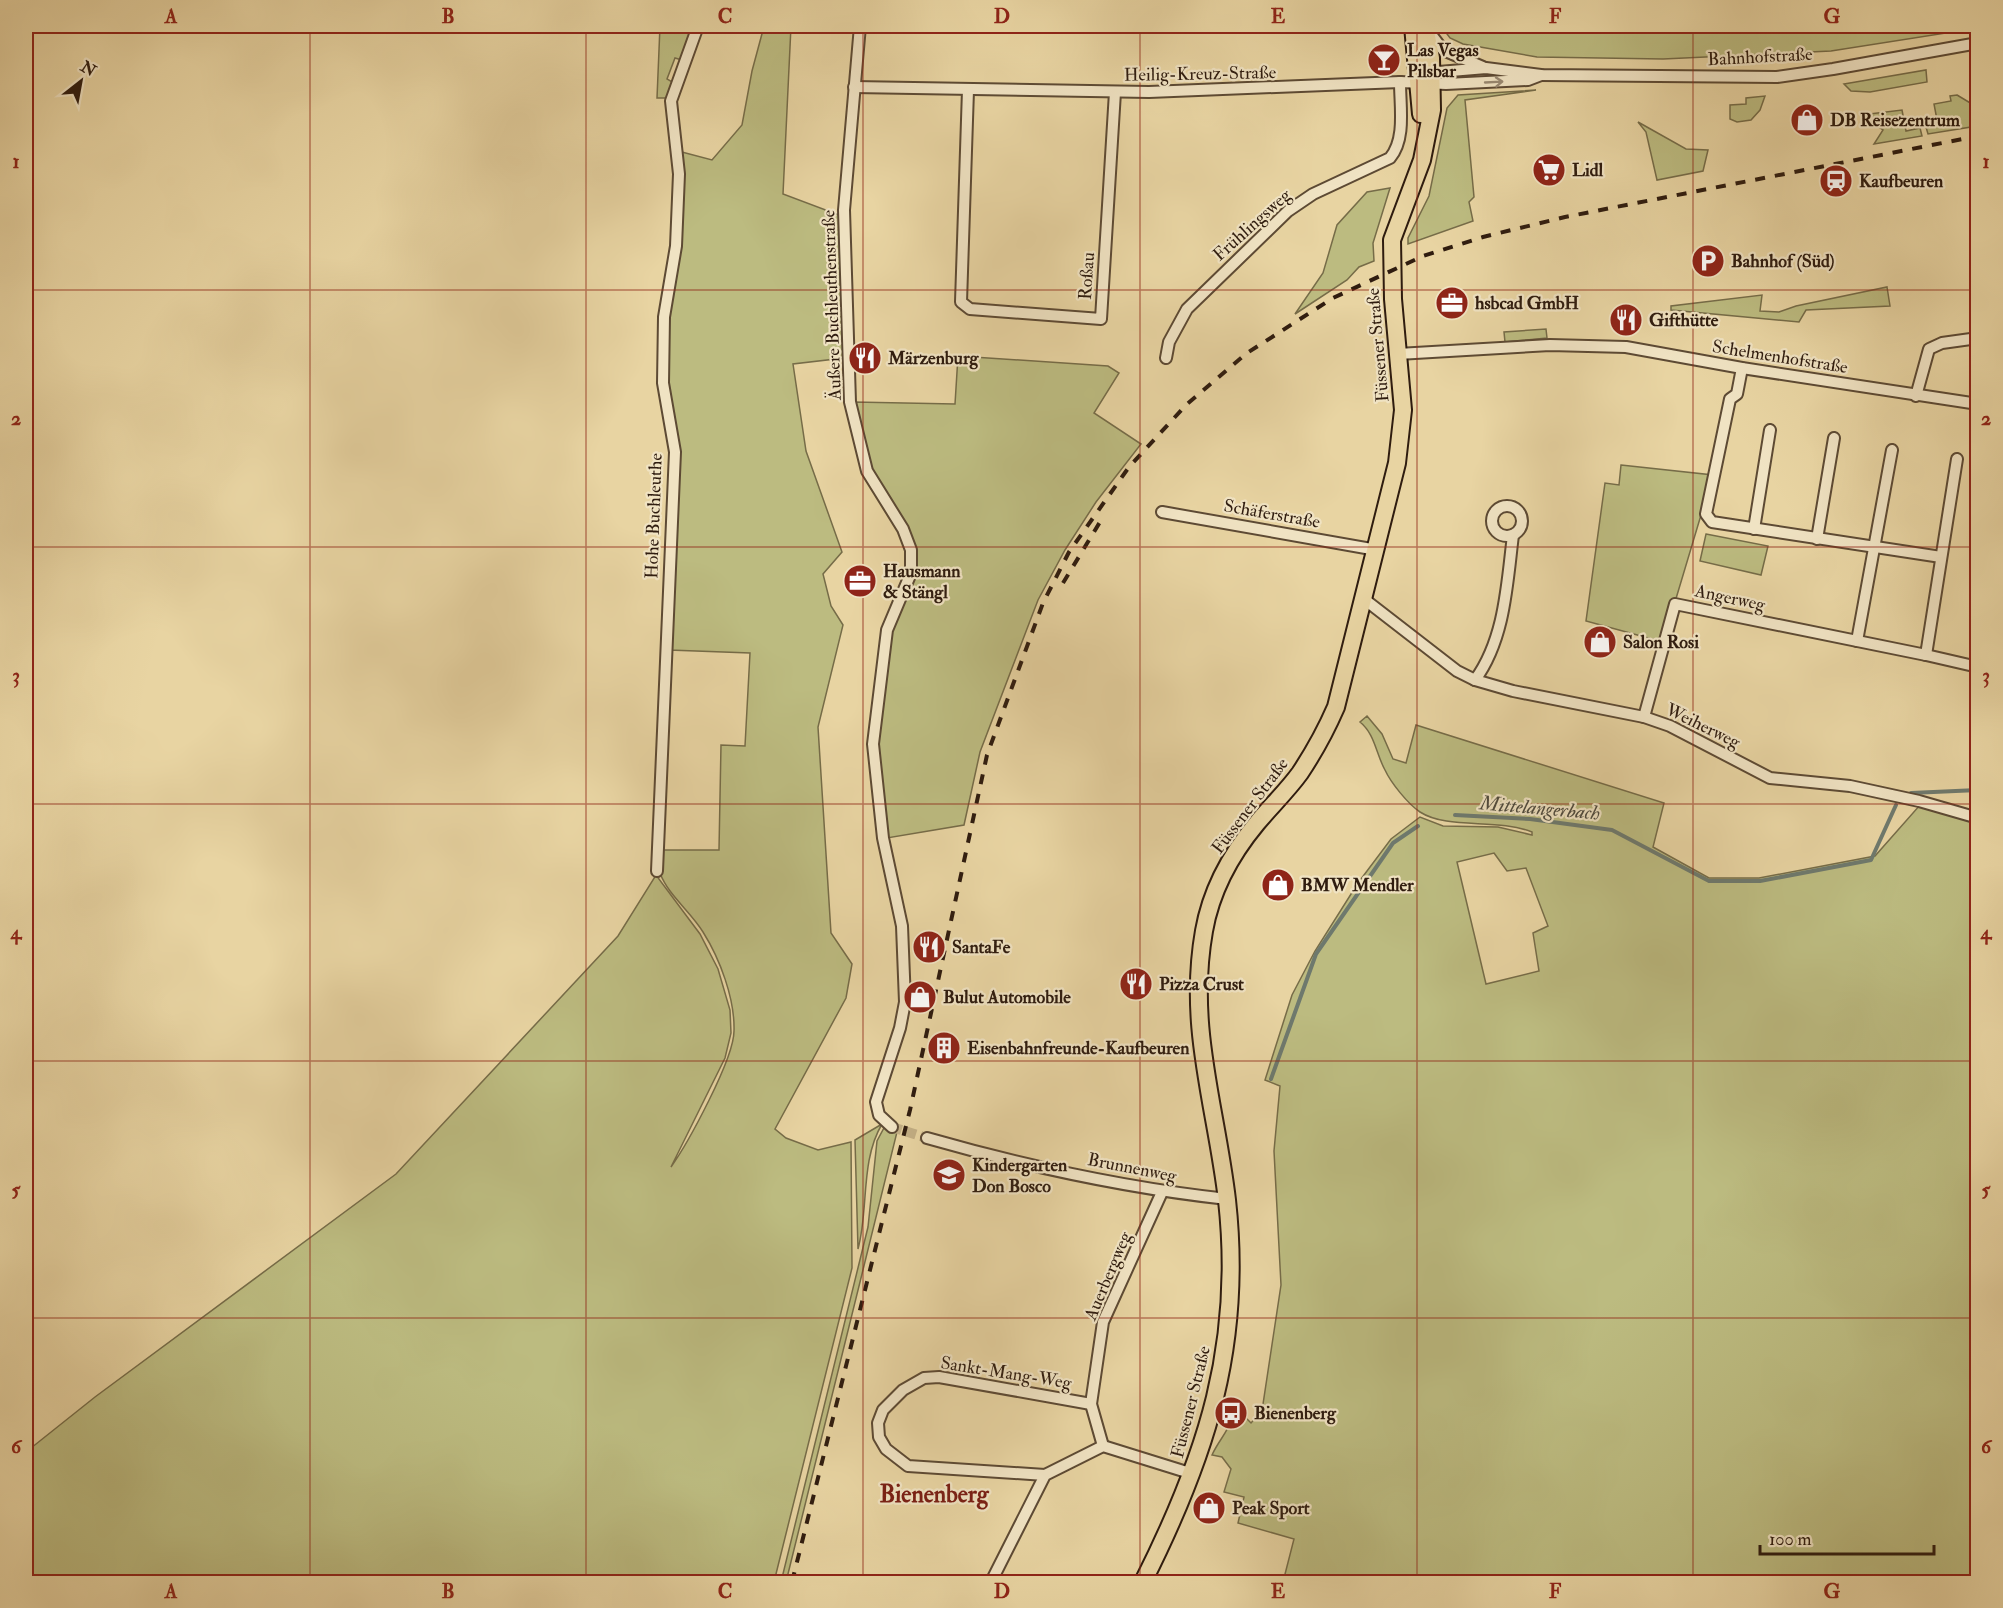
<svg xmlns="http://www.w3.org/2000/svg" width="2003" height="1608" viewBox="0 0 2003 1608" font-family="'IM FELL Double Pica',serif">
<rect width="100%" height="100%" fill="#e8d4a2"/>
<filter id="stains"><feTurbulence type="fractalNoise" baseFrequency=".00333" numOctaves="4"/><feColorMatrix values="0 0 0 0 .2 0 0 0 0 .09 0 0 0 0 .02 0 0 0 .5 -.17"/></filter>
<radialGradient id="worn" r=".72"><stop offset=".6" stop-color="#630" stop-opacity="0"/><stop offset="1" stop-color="#630" stop-opacity=".3"/></radialGradient>
<!-- green -->
<g fill="#bcbb80" stroke="#766c48" stroke-width="1.5" fill-rule="evenodd">
<polygon points="660,26 695,26 682,60 675,58 667,79 674,83 670,98 657,98"/>
<path d="M742,26H791L783,194L839,215L844,358L793,364L806,451L842,552L823,574L831,606L843,625L818,727L831,933L852,964L846,998L775,1129L786,1138L818,1150L851,1142L852,1268L774,1582H26V1452L95,1397L396,1174L618,936L656,875L700,934L718,969L730,1010L731,1033L725,1058L671,1167C688,1143 734,1059 734,1031C735,999 720,959 703,932C691,912 668,895 660,873C657,867 660,857 660,850H719L721,745L745,746L750,653L669,650L677,452L665,383L678,151L712,160L742,125L752,71L763,30Z"/>
<polygon points="1441,26 1977,26 1978,28 1831,51 1663,59 1537,57 1463,44 1450,38"/>
<polygon points="1926,70 1927,82 1870,92 1851,91 1844,84"/>
<polygon points="1536,90 1465,100 1474,197 1469,202 1473,221 1408,244 1408,238 1429,196 1447,108 1458,95"/>
<polygon points="1957,95 1977,107 1977,126 1928,134 1926,127 1938,125 1934,104 1951,101 1950,96"/>
<polygon points="1765,96 1760,110 1751,120 1737,122 1730,119 1730,105 1746,104 1746,98"/>
<polygon points="1902,110 1906,131 1920,128 1922,136 1874,144 1883,130 1861,115"/>
<polygon points="1638,122 1686,149 1708,150 1703,171 1657,180 1646,132"/>
<polygon points="1390,188 1373,243 1374,261 1359,267 1347,280 1295,314 1323,273 1337,225 1367,192"/>
<polygon points="1887,287 1890,306 1806,310 1799,322 1671,310 1671,306 1762,295 1760,311 1779,312 1796,306"/>
<polygon points="1546,329 1547,338 1505,342 1504,332"/>
<polygon points="958,356 1108,366 1119,373 1094,413 1141,444 1096,502 1065,550 1038,600 980,752 964,825 887,838 875,744 889,632 913,550 870,471 854,402 955,404"/>
<polygon points="1621,465 1713,475 1663,642 1586,621 1605,483 1619,485"/>
<polygon points="1706,534 1768,546 1761,575 1700,561"/>
<path d="M1367,716L1382,734L1393,759L1406,763L1416,725L1664,803L1653,847L1709,878H1759L1875,856L1920,805L1977,821V1582H1283L1294,1539L1238,1523L1244,1497L1224,1492L1231,1469L1222,1457L1212,1455C1221,1435 1236,1426 1231,1403L1251,1423L1261,1412L1263,1404L1281,1285L1274,1151L1280,1086L1265,1080L1292,995L1315,951L1358,883L1391,839L1420,817L1443,826L1498,827L1532,835V832C1497,818 1448,830 1420,812C1408,804 1391,783 1385,770C1376,754 1375,734 1360,722ZM1494,853L1507,871L1526,868L1548,926L1533,933L1539,971L1486,984L1457,862Z"/>
<path d="M882,1124C860,1161 869,1209 858,1249L855,1140Z"/>
<polygon points="885,1126 897,1132 786,1582 781,1582 868,1227 877,1141"/>
</g>
<g fill="none" stroke-linecap="round" stroke-linejoin="round">
<!-- stream -->
<g stroke="#6e796d" stroke-width="4">
<polyline points="1911,793 1978,790"/>
<polyline points="1455,815 1530,819 1612,830 1709,881 1760,881 1871,860 1896,805"/>
<polyline points="1271,1079 1316,954 1393,843 1418,826"/>
</g>
<!-- minor-tunnel -->
<polyline stroke="#c3af85" stroke-width="10" stroke-dasharray="10 5" stroke-linecap="butt" points="892,1127 927,1138"/>
<!-- minor casing -->
<g stroke="#5d4a34" stroke-width="14">
<g id="minor">
<polyline points="860,26 844,210 850,402 867,471 903,529 911,550 911,573 887,630 873,744 883,838 902,926 905,1002 900,1028 876,1102 879,1115 892,1127"/>
<polyline points="1430,33 1443,50 1483,67"/>
<polyline points="1427,73 1486,68 1541,75 1777,77 1833,69 1978,43"/>
<polyline points="854,87 1149,92 1400,82 1446,84 1528,80 1541,75"/>
<polyline points="968,90 961,302 970,309 1101,319 1115,92"/>
<polyline points="1398,354 1550,345 1626,347 1742,368 1978,404"/>
<path d="M1166,358L1169,342L1187,309L1288,211L1313,194L1390,158C1406,139 1400,107 1400,82"/>
<polyline points="1742,368 1737,394 1730,399 1706,514 1712,522 1941,557"/>
<polyline points="1916,396 1929,349 1942,343 1978,338"/>
<circle cx="1507" cy="521" r="15"/>
<polyline points="1162,512 1377,550"/>
<polyline points="1754,529 1770,430"/>
<polyline points="1817,539 1834,438"/>
<polyline points="1364,599 1457,671 1475,680 1513,691 1644,717 1670,726 1770,778 1850,786 1919,801 1978,818"/>
<polyline points="1857,641 1892,450"/>
<polyline points="1926,655 1978,667"/>
<path d="M1475,680C1505,639 1507,584 1513,535"/>
<polyline points="1644,717 1675,604 1926,655 1957,459"/>
<polyline points="657,871 675,452 663,383 664,317 676,246 679,174 671,101 698,26"/>
<path d="M927,1138C1025,1166 1126,1188 1227,1199"/>
<polyline points="1103,1446 1091,1404 1103,1322 1162,1192"/>
<polyline points="1045,1475 908,1466 886,1449 879,1437 878,1423 883,1410 903,1390 924,1378 939,1377 1091,1404"/>
<polyline points="991,1582 1045,1475 1103,1446 1193,1474"/>
</g>
</g>
<!-- primary casing -->
<g stroke="#2f1c0f" stroke-width="20">
<g id="primary">
<polyline points="1413,26 1421,114"/>
<path d="M1143,1582C1207,1455 1243,1344 1227,1200C1216,1106 1187,1027 1204,931C1211,891 1232,853 1257,823C1271,806 1287,791 1300,773C1314,752 1326,730 1336,707L1397,463L1403,410L1393,299L1392,240L1422,160L1432,110L1431,58L1425,26"/>
</g>
</g>
<!-- minor -->
<use href="#minor" stroke="#f0e3c3" stroke-width="10"/>
<!-- primary -->
<use href="#primary" stroke="#e8d4a2" stroke-width="16"/>
<!-- rail -->
<g stroke="#2f1c0f" stroke-width="4" stroke-dasharray="10 10" stroke-linecap="butt">
<polyline points="1063,583 1103,517"/>
<polyline points="792,1582 910,1110 987,755 1043,603 1069,552 1129,467 1187,404 1247,353 1333,298 1423,256 1483,237 1565,217 1978,136"/>
</g>
</g>
<!-- one-way arrows -->
<defs><path id="oneway-shaft" d="M-6 0H5M1.5-3L5.5 0L1.5 3" fill="none" stroke-width="1.6" stroke-linecap="round" stroke-linejoin="round" transform="scale(1.5)"/></defs>
<use stroke="#998972" href="#oneway-shaft" transform="translate(1494 82) rotate(-3)"/>
<!-- grid -->
<path fill="none" stroke="#8f2418" stroke-width="1.5" stroke-opacity="0.55" d="M310,26V1582M586,26V1582M863,26V1582M1140,26V1582M1417,26V1582M1693,26V1582M26,290H1978M26,547H1978M26,804H1978M26,1061H1978M26,1318H1978"/>
<!-- icons -->
<defs>
<g id="bar-disc" transform="scale(1.725)"><circle r="9.5" fill="#8f2418" stroke="#f0e3c3"/><path d="M-6-5H6L.8 .8V4.5H3.5V6h-7V4.5H-.8V.8Z" fill="#fff"/></g>
<g id="shop-disc" transform="scale(1.725)"><circle r="9.5" fill="#8f2418" stroke="#f0e3c3"/><path d="M-5-2.5h2.3a2.7 3.5 0 0 1 5.4 0H5L5.5 6h-11ZM-1.5-2.5h3a1.5 2.3 0 0 0-3 0Z" fill="#fff"/></g>
<g id="supermarket-disc" transform="scale(1.725)"><circle r="9.5" fill="#8f2418" stroke="#f0e3c3"/><path d="M-6-5.5h2.5l.6 2H6L4.5 2H-2.5L-4.4-4H-6ZM-1.5 3.2a1.3 1.3 0 1 0 .1 0ZM3 3.2a1.3 1.3 0 1 0 .1 0Z" fill="#fff"/></g>
<g id="station-disc" transform="scale(1.725)"><circle r="9.5" fill="#8f2418" stroke="#f0e3c3"/><path d="M-3-6H3Q5-6 5-4V2Q5 4 3 4L4.5 6H3L1.5 4h-3L-3 6H-4.5L-3 4Q-5 4-5 2V-4Q-5-6-3-6ZM-3.5-4v3h7v-3ZM-3.5 1v1.5H-2V1ZM2 1v1.5H3.5V1Z" fill="#fff"/></g>
<g id="parking-disc" transform="scale(1.725)"><circle r="9.5" fill="#8f2418" stroke="#f0e3c3"/><path d="M-3.5-5.5H1a3.5 3.5 0 0 1 0 7H-1V5.5H-3.5ZM-1-3.4V-.6H.8a1.4 1.4 0 0 0 0-2.8Z" fill="#fff"/></g>
<g id="office-disc" transform="scale(1.725)"><circle r="9.5" fill="#8f2418" stroke="#f0e3c3"/><path d="M-6-3h4V-5.5h4V-3h4V5H-6ZM-1-4.5V-3h2v-1.5ZM-6 0V1H6V0Z" fill="#fff"/></g>
<g id="restaurant-disc" transform="scale(1.725)"><circle r="9.5" fill="#8f2418" stroke="#f0e3c3"/><path d="M-5-6h1v4h1v-4h1v4h1v-4h1v5L-1.5 .5V6h-2V.5L-5-1ZM5-6V6H3V1.5H1.5Q1.5-4 5-6Z" fill="#fff"/></g>
<g id="building-disc" transform="scale(1.725)"><circle r="9.5" fill="#8f2418" stroke="#f0e3c3"/><path d="M-4-6H4V6H1V3H-1V6H-4ZM-2.5-4.3h1.7v1.8h-1.7ZM.8-4.3h1.7v1.8H.8ZM-2.5-1h1.7V.8h-1.7ZM.8-1h1.7V.8H.8Z" fill="#fff"/></g>
<g id="school-disc" transform="scale(1.725)"><circle r="9.5" fill="#8f2418" stroke="#f0e3c3"/><path d="M0-5L7-2L0 1L-7-2ZM-4 1L0 2.5L4 1V4Q0 6-4 4Z" fill="#fff"/></g>
<g id="bus-disc" transform="scale(1.725)"><circle r="9.5" fill="#8f2418" stroke="#f0e3c3"/><path d="M-5-6H5V4H4V6H2V4H-2V6H-4V4H-5ZM-3.5-4V0h7V-4ZM-3.5 1.2v1.5H-2V1.2ZM2 1.2v1.5H3.5V1.2Z" fill="#fff"/></g>
</defs>
<g fill-rule="evenodd">
<use href="#bar-disc" x="1384" y="60"/>
<use href="#shop-disc" x="1807" y="120"/>
<use href="#supermarket-disc" x="1549" y="170"/>
<use href="#station-disc" x="1836" y="181"/>
<use href="#parking-disc" x="1708" y="261"/>
<use href="#office-disc" x="1452" y="303"/>
<use href="#restaurant-disc" x="1626" y="320"/>
<use href="#restaurant-disc" x="865" y="358"/>
<use href="#office-disc" x="860" y="581"/>
<use href="#shop-disc" x="1600" y="642"/>
<use href="#shop-disc" x="1278" y="885"/>
<use href="#restaurant-disc" x="929" y="947"/>
<use href="#restaurant-disc" x="1136" y="984"/>
<use href="#shop-disc" x="920" y="997"/>
<use href="#building-disc" x="944" y="1048"/>
<use href="#school-disc" x="949" y="1175"/>
<use href="#bus-disc" x="1231" y="1413"/>
<use href="#shop-disc" x="1209" y="1508"/>
</g>
<g text-anchor="middle" dominant-baseline="central" stroke-width="4.5" stroke-linejoin="round" paint-order="stroke">
<!-- poi labels -->
<g font-size="18" font-weight="bold" fill="#2f1c0f" stroke="#f0e3c3" text-anchor="start">
<text x="1407" y="50">Las Vegas<tspan x="1407" dy="21">Pilsbar</tspan></text>
<text x="1830" y="120">DB Reisezentrum</text>
<text x="1572" y="170">Lidl</text>
<text x="1859" y="181">Kaufbeuren</text>
<text x="1731" y="261">Bahnhof (Süd)</text>
<text x="1475" y="303">hsbcad GmbH</text>
<text x="1649" y="320">Gifthütte</text>
<text x="888" y="358">Märzenburg</text>
<text x="883" y="571">Hausmann<tspan x="883" dy="21">&amp; Stängl</tspan></text>
<text x="1623" y="642">Salon Rosi</text>
<text x="1301" y="885">BMW Mendler</text>
<text x="952" y="947">SantaFe</text>
<text x="1159" y="984">Pizza Crust</text>
<text x="943" y="997">Bulut Automobile</text>
<text x="967" y="1048">Eisenbahnfreunde-Kaufbeuren</text>
<text x="972" y="1165">Kindergarten<tspan x="972" dy="21">Don Bosco</tspan></text>
<text x="1254" y="1413">Bienenberg</text>
<text x="1232" y="1508">Peak Sport</text>
</g>
<!-- street labels -->
<g font-size="18" fill="#2f1c0f" stroke="#f0e3c3">
<text transform="translate(1760 57) rotate(-3)">Bahnhofstraße</text>
<text transform="translate(1200 74) rotate(-1)">Heilig-Kreuz-Straße</text>
<text transform="translate(1252 225) rotate(-42)">Frühlingsweg</text>
<text transform="translate(1087 276) rotate(-86)">Roßau</text>
<text transform="translate(832 305) rotate(-92)">Äußere Buchleuthenstraße</text>
<text transform="translate(1378 345) rotate(-95)">Füssener Straße</text>
<text transform="translate(1780 357) rotate(9)">Schelmenhofstraße</text>
<text transform="translate(1272 514) rotate(10)">Schäferstraße</text>
<text transform="translate(654 516) rotate(-88)">Hohe Buchleuthe</text>
<text transform="translate(1730 598) rotate(12)">Angerweg</text>
<text transform="translate(1703 726) rotate(26)">Weiherweg</text>
<text transform="translate(1250 806) rotate(-53)">Füssener Straße</text>
<text transform="translate(1132 1168) rotate(11)">Brunnenweg</text>
<text transform="translate(1108 1276) rotate(-67)">Auerbergweg</text>
<text transform="translate(1006 1373) rotate(9)">Sankt-Mang-Weg</text>
<text transform="translate(1191 1402) rotate(-76)">Füssener Straße</text>
</g>
<!-- water labels -->
<g font-size="20" font-style="italic" fill="#4e4a3e" stroke="#f0e3c3">
<text transform="translate(1540 808) rotate(5)">Mittelangerbach</text>
</g>
<!-- district labels -->
<g font-size="24" font-weight="bold" fill="#7a1f14" stroke="#f0e3c3">
<text x="934" y="1494">Bienenberg</text>
</g>
</g>
<!-- margin -->
<rect width="2003" height="1608" fill="none" stroke="#e8d4a2" stroke-width="66"/>
<!-- north arrow -->
<g transform="translate(81 81) rotate(31)" stroke="#f0e3c3" stroke-width="4.5" paint-order="stroke">
<path d="M0-4.5L10 22L0 15L-10 22Z" fill="#2f1c0f"/>
<text y="-9" font-size="16" font-weight="bold" text-anchor="middle" fill="#2f1c0f">N</text>
</g>
<!-- scale -->
<path d="M1760 1545v9h174v-9" fill="none" stroke="#2f1c0f" stroke-width="3"/>
<text x="1769" y="1545" font-size="18" fill="#2f1c0f" stroke="#f0e3c3" stroke-width="4.5" paint-order="stroke">100 m</text>
<rect x="33" y="33" width="1937" height="1542" fill="none" stroke="#8f2418" stroke-width="2"/>
<g font-size="20" text-anchor="middle" font-weight="bold" fill="#8f2418">
<text x="171" y="23">A</text>
<text x="448" y="23">B</text>
<text x="725" y="23">C</text>
<text x="1002" y="23">D</text>
<text x="1278" y="23">E</text>
<text x="1555" y="23">F</text>
<text x="1832" y="23">G</text>
<text x="16" y="168">1</text>
<text x="1986" y="168">1</text>
<text x="16" y="425">2</text>
<text x="1986" y="425">2</text>
<text x="16" y="682">3</text>
<text x="1986" y="682">3</text>
<text x="16" y="939">4</text>
<text x="1986" y="939">4</text>
<text x="16" y="1196">5</text>
<text x="1986" y="1196">5</text>
<text x="16" y="1453">6</text>
<text x="1986" y="1453">6</text>
<text x="171" y="1598">A</text>
<text x="448" y="1598">B</text>
<text x="725" y="1598">C</text>
<text x="1002" y="1598">D</text>
<text x="1278" y="1598">E</text>
<text x="1555" y="1598">F</text>
<text x="1832" y="1598">G</text>
</g>
<rect width="100%" height="100%" filter="url(#stains)"/>
<rect width="100%" height="100%" fill="url(#worn)"/>
</svg>
